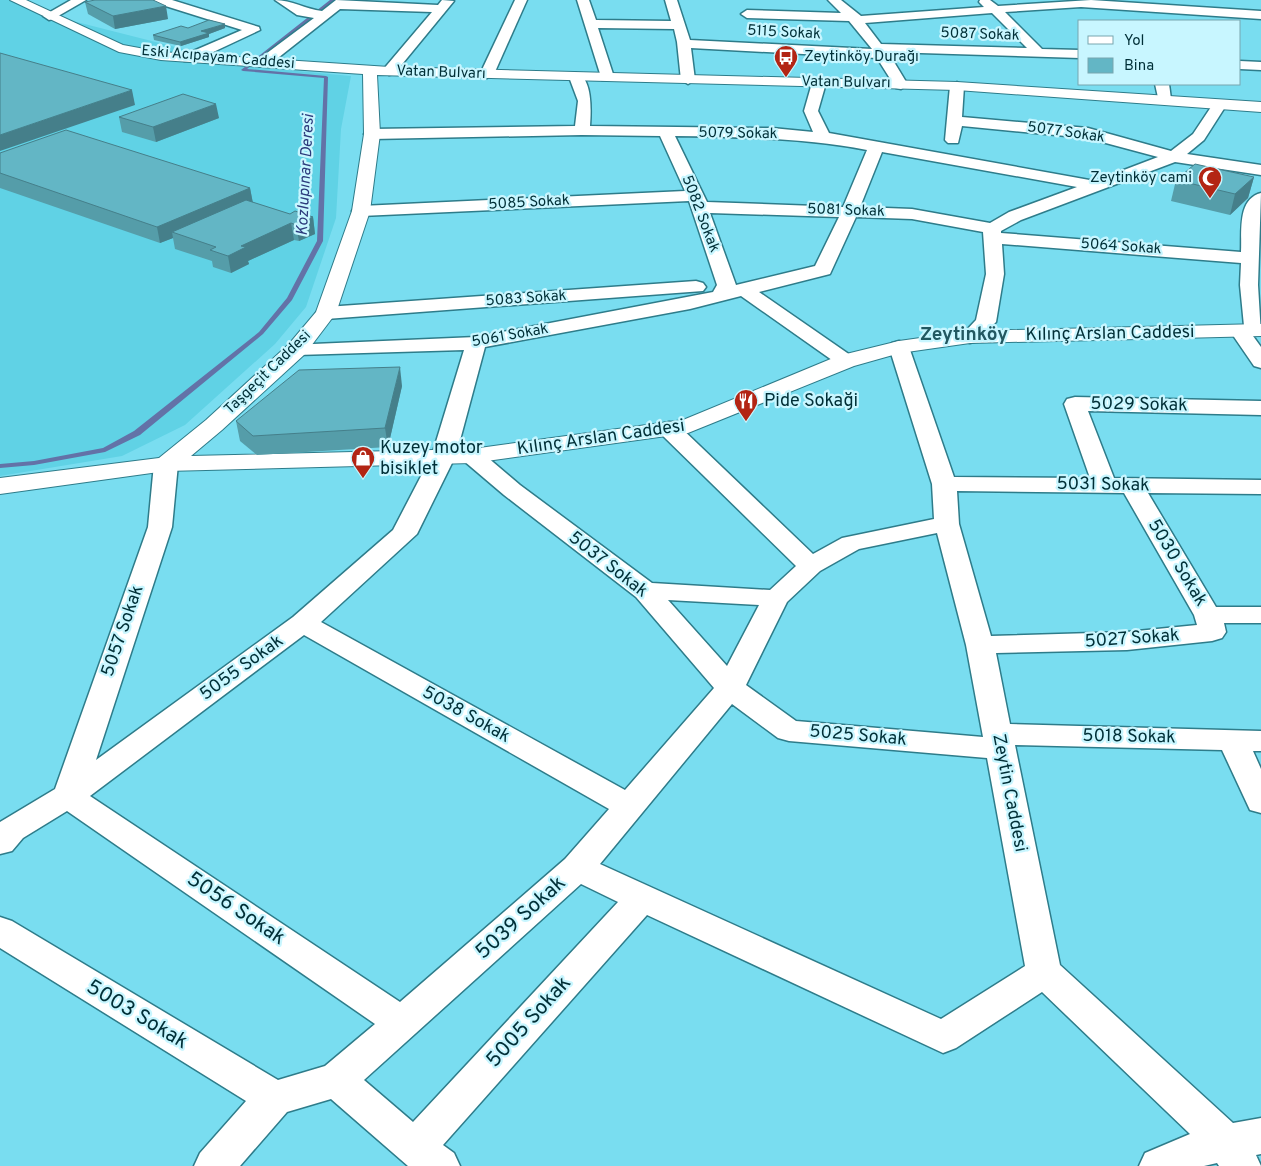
<svg xmlns="http://www.w3.org/2000/svg" width="1261" height="1166" viewBox="0 0 1261 1166" font-family="Overpass,sans-serif">
<rect width="100%" height="100%" fill="#79ddf0"/>
<!-- built -->
<polygon fill="#60d2e5" points="0,0 12,0 57,17 254,67 351,76 341,129 336,218 306,307 275,344 185,425 122,456 0,476"/>
<g fill="none" stroke-linecap="round" stroke-linejoin="round">
<!-- stream -->
<polygon fill="#6372a7" fill-rule="evenodd" points="330,0 335,0 247,69 326,76 328,77 323,241 292,300 263,334 140,435 105,452 34,465 0,468 0,464 34,461 103,448 134,431 259,332 287,298 317,241 324,78 243,71 241,70"/>
<!-- street casing -->
<g stroke="#2e7c8a" stroke-width="3">
<g id="street">
<polygon points="71,0 86,0 53,19 49,20 43,16"/>
<polygon points="154,0 172,0 259,27 260,30 194,61 184,61 182,58 184,55 242,30 156,3"/>
<path d="M275,0C292,0 305,9 322,11L336,0L438,5L442,0L454,1L394,74L389,75L382,71L432,12L340,9L269,65H259L257,62L259,59L314,18L297,15Z"/>
<polygon points="515,0 527,0 494,74 487,78 482,77 480,74"/>
<path d="M577,0H589L596,20L671,21L665,0H677L690,40L872,49L849,21L747,18L741,14L747,10L841,13L828,0H841L861,16L984,7L979,2L980,0H990L998,6L1091,0L1261,11V19L1081,7L1005,12L1042,49L1080,50V58L888,52L908,85L901,89L896,88L877,58L691,48L695,80L688,84L681,80L677,42L674,29L598,28L614,77L612,80H602ZM992,13L1027,48L881,44L865,23Z"/>
<polygon points="1240,61 1261,62 1261,70 1240,69"/>
<path d="M576,73C593,77 591,112 590,126L772,128L813,132L804,111L812,83L819,79L826,83L818,111L829,133L1095,181L1158,157L1087,138L962,126L958,143H948L945,140L950,86L957,82L964,86L962,117L1088,128L1171,151L1193,134L1215,101H1225L1227,104L1204,140L1187,154L1261,165V175L1175,162L1021,220L1001,231V233L1241,252C1242,232 1237,199 1261,193L1258,285L1261,335L1253,336L1261,347V368L1254,366L1230,331L1233,327L1244,326L1240,285L1241,263L1002,244L1004,274L996,322L977,341L970,343L963,341L960,337L976,320L986,274L983,232L912,219L856,217L830,274L759,292L853,357L856,361L853,365L846,367L839,365L741,296L690,309L485,347L456,455L417,534L321,622L625,790L714,688L636,597L504,495L464,461L460,456L464,451L472,449L480,451L520,485L652,583L770,590L796,566L661,434L658,429L661,424L669,422L677,424L813,554L842,538L934,519L932,484L889,347L892,343L899,341L906,343L909,347L954,477L1090,478L1064,404L1067,399L1075,397L1261,401V415L1088,411L1114,478L1261,480V494L1148,493L1216,607H1261V623H1224L1226,632L1222,638L1212,641L1127,650L996,653L1010,724L1261,731V751H1253L1261,769V813L1250,810L1222,750L1015,745L1060,965L1233,1123L1261,1118V1154L1256,1155L1261,1166H1219L1217,1163L1204,1166H1139L1145,1153L1190,1134L1042,992L956,1048L943,1053L647,915L443,1145L454,1153L460,1166H408L331,1099L287,1112L240,1166H194L200,1153L246,1101L0,948V917L12,921L278,1080L325,1066L375,1024L67,811L23,838L12,851L0,854V822L55,789L148,527L154,464L158,459L166,457L174,459L178,464L172,527L96,760L293,617L393,530L432,455L464,350L297,355L290,353L287,349L290,345L476,337L713,292L717,285L689,201L361,216L355,215L352,211L355,207L361,206L685,191L660,136L582,135L372,139L364,134L372,129L575,126L578,101L569,77ZM675,136C740,137 803,138 867,150L843,207L707,202ZM882,152L1077,187L1009,212L990,223L912,209L860,207ZM710,213L839,217L815,266L736,285ZM957,491L1124,493L1194,615L1197,625L1127,632L991,636L959,524ZM937,533L966,645L983,737L796,721L746,685L787,602L820,571L859,549ZM668,600L759,605L727,666ZM304,635L609,809L565,859L400,1002L90,796ZM732,704L778,738L789,741L987,758L1025,966L941,1019L600,864ZM581,884L618,902L413,1122L364,1080Z"/>
<polygon points="1155,84 1169,84 1171,99 1169,102 1159,102"/>
<polygon points="696,281 703,283 706,287 703,291 326,319 319,317 316,313 319,309 326,307"/>
</g>
</g>
<!-- secondary casing -->
<g stroke="#2e7c8a" stroke-width="2">
<polygon id="secondary" points="10,0 26,0 123,45 161,52 389,67 957,82 1261,102 1261,112 957,90 377,75 380,134 370,211 336,313 305,354 222,430 191,456 472,449 683,420 838,356 899,341 970,331 1261,324 1261,336 970,343 900,353 854,366 688,433 472,463 166,471 0,494 0,478 159,458 206,420 289,344 316,312 352,211 364,134 363,74 161,60 119,52"/>
</g>
<!-- street -->
<use href="#street" fill="#fff" fill-rule="evenodd"/>
<!-- secondary -->
<use href="#secondary" fill="#fff" fill-rule="evenodd"/>
</g>
<!-- wall -->
<g fill="#559da9">
<polygon points="85,2 168,19 115,29 88,14"/>
<polygon points="188,28 225,28 209,34 209,37 181,46 154,40 153,35"/>
<polygon points="119,117 219,118 156,142 122,132"/>
<polygon points="0,153 250,188 253,203 290,214 313,217 315,234 299,241 294,240 248,261 249,264 231,273 213,267 212,261 175,249 173,238 160,243 0,188"/>
<polygon points="1254,177 1248,198 1230,215 1171,201 1176,180"/>
<polygon points="402,386 388,447 257,455 240,441 236,421"/>
</g>
<!-- shaded-wall -->
<g fill="#457f8a">
<polygon points="166,6 168,19 115,29 113,16"/>
<polygon points="225,24 225,28 209,34 209,37 181,46 180,42 201,31"/>
<polygon points="132,90 135,105 0,151 0,135"/>
<polygon points="216,104 219,118 156,142 153,127"/>
<polygon points="1254,177 1248,198 1230,215 1235,194"/>
<polygon points="250,188 253,204 172,232 173,238 160,243 157,227"/>
<polygon points="313,217 315,234 299,241 296,225"/>
<polygon points="291,223 294,240 248,261 249,264 231,273 228,256 241,246"/>
<polygon points="400,367 402,386 388,447 385,428"/>
</g>
<!-- building -->
<g fill="#63b6c5" stroke="#457f8a">
<polygon points="95,0 153,0 166,6 113,16 85,2"/>
<polygon points="209,20 225,24 201,31 209,33 180,42 153,35 181,26 188,28"/>
<polygon points="0,53 132,90 0,135"/>
<polygon points="183,94 216,104 153,127 119,117"/>
<polygon points="66,130 250,188 157,227 0,173 0,153"/>
<polygon points="1195,164 1254,177 1235,194 1176,180"/>
<polygon points="246,200 290,214 295,211 313,217 296,225 291,223 241,246 246,247 228,256 210,250 216,247 172,232"/>
<polygon points="400,367 385,428 253,436 236,421 299,370"/>
</g>
<!-- icons -->
<defs>
<g id="bus-pin" transform="scale(1.25)"><path d="M0 17L-7.5 6A9.5 9.5 0 1 1 7.5 6Z" fill="#b32514" stroke="#c8f6ff"/><path d="M-5-6H5V4H4V6H2V4H-2V6H-4V4H-5ZM-3.5-4V0h7V-4ZM-3.5 1.2v1.5H-2V1.2ZM2 1.2v1.5H3.5V1.2Z" fill="#fff"/></g>
<g id="mosque-pin" transform="scale(1.25)"><path d="M0 17L-7.5 6A9.5 9.5 0 1 1 7.5 6Z" fill="#b32514" stroke="#c8f6ff"/><path d="M3.5-4.9A6 6 0 1 0 3.5 4.9A5 5 0 1 1 3.5-4.9Z" fill="#fff"/></g>
<g id="restaurant-pin" transform="scale(1.25)"><path d="M0 17L-7.5 6A9.5 9.5 0 1 1 7.5 6Z" fill="#b32514" stroke="#c8f6ff"/><path d="M-5-6h1v4h1v-4h1v4h1v-4h1v5L-1.5 .5V6h-2V.5L-5-1ZM5-6V6H3V1.5H1.5Q1.5-4 5-6Z" fill="#fff"/></g>
<g id="shop-pin" transform="scale(1.25)"><path d="M0 17L-7.5 6A9.5 9.5 0 1 1 7.5 6Z" fill="#b32514" stroke="#c8f6ff"/><path d="M-5-2.5h2.3a2.7 3.5 0 0 1 5.4 0H5L5.5 6h-11ZM-1.5-2.5h3a1.5 2.3 0 0 0-3 0Z" fill="#fff"/></g>
</defs>
<g fill-rule="evenodd">
<use href="#bus-pin" x="786" y="57"/>
<use href="#mosque-pin" x="1210" y="178"/>
<use href="#restaurant-pin" x="746" y="401"/>
<use href="#shop-pin" x="363" y="458"/>
</g>
<g text-anchor="middle" dominant-baseline="central" stroke-width="4.5" stroke-linejoin="round" paint-order="stroke">
<!-- far-street labels -->
<g font-size="15" fill="#002f37" stroke="#c8f6ff">
<text transform="translate(784 33) rotate(3)">5115 Sokak</text>
<text transform="translate(980 35) rotate(2)">5087 Sokak</text>
<text transform="translate(218 58) rotate(5)">Eski Acıpayam Caddesi</text>
<text transform="translate(441 73) rotate(2)">Vatan Bulvarı</text>
<text transform="translate(846 83) rotate(1)">Vatan Bulvarı</text>
<text transform="translate(1066 133) rotate(8)">5077 Sokak</text>
<text transform="translate(738 134) rotate(1)">5079 Sokak</text>
<text transform="translate(529 203) rotate(-3)">5085 Sokak</text>
<text transform="translate(846 211) rotate(2)">5081 Sokak</text>
<text transform="translate(700 214) rotate(69)">5082 Sokak</text>
<text transform="translate(1121 247) rotate(4)">5064 Sokak</text>
<text transform="translate(526 299) rotate(-4)">5083 Sokak</text>
<text transform="translate(510 336) rotate(-10)">5061 Sokak</text>
<text transform="translate(268 373) rotate(-44)">Taşgeçit Caddesi</text>
</g>
<!-- far-poi labels -->
<g font-size="15" fill="#002f37" stroke="#c8f6ff" text-anchor="start">
<text x="804" y="57">Zeytinköy Durağı</text>
<text x="1192" y="178" text-anchor="end">Zeytinköy cami</text>
</g>
<!-- far-water labels -->
<g font-size="16" font-style="italic" fill="#2c3a7c" stroke="#c8f6ff">
<text transform="translate(306 175) rotate(-87)">Kozlupınar Deresi</text>
</g>
<!-- street labels -->
<g font-size="18" fill="#002f37" stroke="#c8f6ff">
<text transform="translate(1110 334) rotate(-1)">Kılınç Arslan Caddesi</text>
<text transform="translate(1139 405) rotate(1)">5029 Sokak</text>
<text transform="translate(601 438) rotate(-8)">Kılınç Arslan Caddesi</text>
<text transform="translate(1103 485) rotate(1)">5031 Sokak</text>
<text transform="translate(1177 563) rotate(59)">5030 Sokak</text>
<text transform="translate(608 565) rotate(38)">5037 Sokak</text>
<text transform="translate(123 631) rotate(-71)">5057 Sokak</text>
<text transform="translate(1132 639) rotate(-4)">5027 Sokak</text>
<text transform="translate(242 668) rotate(-36)">5055 Sokak</text>
<text transform="translate(466 715) rotate(29)">5038 Sokak</text>
<text transform="translate(858 736) rotate(5)">5025 Sokak</text>
<text transform="translate(1129 737) rotate(1)">5018 Sokak</text>
<text transform="translate(1009 793) rotate(79)">Zeytin Caddesi</text>
</g>
<!-- poi labels -->
<g font-size="18" fill="#002f37" stroke="#c8f6ff" text-anchor="start">
<text x="764" y="401">Pide Sokaği</text>
<text x="380" y="448">Kuzey motor<tspan x="380" dy="21">bisiklet</tspan></text>
</g>
<!-- far-district labels -->
<g font-size="19" font-weight="bold" fill="#225861" stroke="#c8f6ff">
<text x="964" y="335">Zeytinköy</text>
</g>
<!-- near-street labels -->
<g font-size="21" fill="#002f37" stroke="#c8f6ff">
<text transform="translate(236 909) rotate(34)">5056 Sokak</text>
<text transform="translate(521 918) rotate(-42)">5039 Sokak</text>
<text transform="translate(137 1015) rotate(31)">5003 Sokak</text>
<text transform="translate(529 1022) rotate(-48)">5005 Sokak</text>
</g>
</g>
<!-- legend -->
<rect x="1078" y="20" width="162" height="65" fill="#c8f6ff" stroke="#78a6af"/>
<rect x="1088" y="36" width="25" height="8" fill="#ffffff" stroke="#78a6af"/>
<text x="1124" y="45" font-size="15" fill="#002f37">Yol</text>
<rect x="1088" y="58" width="25" height="15" fill="#63b6c5" stroke="#78a6af"/>
<text x="1124" y="70" font-size="15" fill="#002f37">Bina</text>
</svg>
